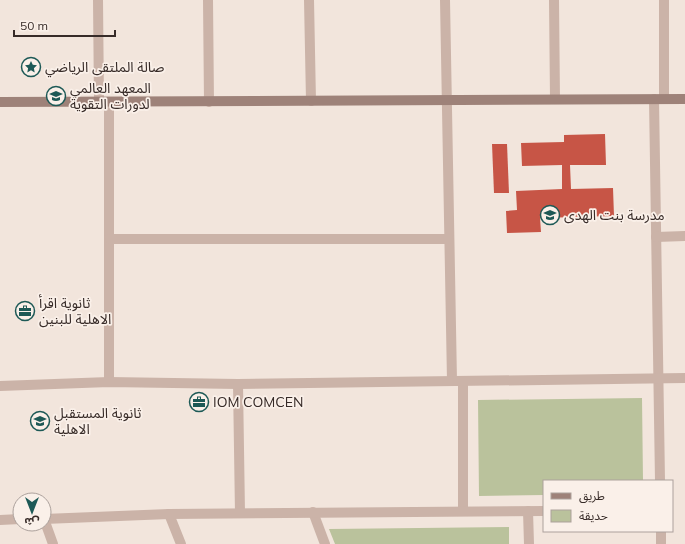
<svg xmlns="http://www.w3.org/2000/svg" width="685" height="544" viewBox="0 0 685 544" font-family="Mulish,'Noto Sans Arabic',sans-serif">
<rect width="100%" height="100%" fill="#f2e5dc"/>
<!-- green -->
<g fill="#bac29c">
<polygon points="642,398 643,481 544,481 544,495 479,496 478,400"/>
<polygon points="509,527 509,544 335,544 329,529"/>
</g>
<!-- building -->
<g fill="#c75546">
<polygon points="605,134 606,165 570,165 571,189 613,188 614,216 540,218 541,232 507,233 506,211 517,210 516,191 562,189 562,165 522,166 521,143 564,142 564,135"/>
<polygon points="492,144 507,144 509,193 494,193"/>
</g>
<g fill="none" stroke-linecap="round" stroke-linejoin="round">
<!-- street -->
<g stroke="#cbb3a8" stroke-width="10">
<polyline points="98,0 99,102"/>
<polyline points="208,0 209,102"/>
<polyline points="309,0 311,101"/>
<polyline points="445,0 452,381"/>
<polyline points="554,0 555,99"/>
<polyline points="664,0 664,99"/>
<polyline points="654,99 660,481"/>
<polyline points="109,102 109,382"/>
<polyline points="656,237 685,236"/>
<polyline points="110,239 449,239"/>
<polyline points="463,381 463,511"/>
<polyline points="238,384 240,513"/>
<polyline points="0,386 109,382 238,384 685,378"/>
<polyline points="528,511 529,544"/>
<polyline points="313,512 325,544"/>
<polyline points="169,514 181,544"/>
<polyline points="44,519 169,514 544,511"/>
<polyline points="44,519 53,544"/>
<polyline points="0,520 20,519"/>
<polyline points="661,531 661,544"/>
</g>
<!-- secondary -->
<polyline stroke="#9e8279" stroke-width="10" points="0,102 685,99"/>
</g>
<!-- icons -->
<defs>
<g id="sight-ring" transform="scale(1)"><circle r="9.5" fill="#faf0e9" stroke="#1d5956" stroke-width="1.5"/><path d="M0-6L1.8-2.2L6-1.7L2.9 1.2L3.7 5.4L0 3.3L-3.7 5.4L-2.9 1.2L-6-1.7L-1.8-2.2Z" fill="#1d5956"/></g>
<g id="school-ring" transform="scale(1)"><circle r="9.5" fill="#faf0e9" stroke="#1d5956" stroke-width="1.5"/><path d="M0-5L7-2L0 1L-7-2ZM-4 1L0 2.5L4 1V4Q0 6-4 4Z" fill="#1d5956"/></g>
<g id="office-ring" transform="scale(1)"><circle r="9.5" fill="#faf0e9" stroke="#1d5956" stroke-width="1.5"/><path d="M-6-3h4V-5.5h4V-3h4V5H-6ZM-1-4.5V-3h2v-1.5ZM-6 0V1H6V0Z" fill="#1d5956"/></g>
</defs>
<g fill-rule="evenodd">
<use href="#sight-ring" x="31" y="67"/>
<use href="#school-ring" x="56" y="96"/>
<use href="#school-ring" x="550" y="215"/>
<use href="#office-ring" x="25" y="311"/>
<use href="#office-ring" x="199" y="402"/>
<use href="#school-ring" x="40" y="421"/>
</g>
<g text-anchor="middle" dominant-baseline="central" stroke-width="3.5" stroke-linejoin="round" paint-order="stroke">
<!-- poi labels -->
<g font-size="14" fill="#372b28" stroke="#faf0e9" text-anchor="start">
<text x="45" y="67">صالة الملتقى الرياضي</text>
<text x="70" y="88">المعهد العالمي<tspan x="70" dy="16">لدورات التقوية</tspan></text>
<text x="564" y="215">مدرسة بنت الهدی</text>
<text x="39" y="303">ثانوية اقرأ<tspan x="39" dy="16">الاهلية للبنين</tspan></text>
<text x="213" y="402">IOM COMCEN</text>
<text x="54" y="413">ثانوية المستقبل<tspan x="54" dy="16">الاهلية</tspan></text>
</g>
</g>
<!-- legend -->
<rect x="543" y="480" width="130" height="52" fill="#faf0e9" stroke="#aca19c"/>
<rect x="551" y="493" width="20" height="6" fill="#9e8279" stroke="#aca19c"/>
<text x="579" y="500" font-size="12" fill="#372b28">طريق</text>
<rect x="551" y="510" width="20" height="12" fill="#bac29c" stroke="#aca19c"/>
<text x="579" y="520" font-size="12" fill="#372b28">حديقة</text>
<!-- north arrow -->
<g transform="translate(32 512) rotate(180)"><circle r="19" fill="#faf0e9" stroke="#aca19c"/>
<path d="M0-3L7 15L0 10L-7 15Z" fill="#1d5956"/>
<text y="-6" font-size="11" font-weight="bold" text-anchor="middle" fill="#372b28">ش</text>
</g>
<!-- scale -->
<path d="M14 30v6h101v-6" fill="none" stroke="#372b28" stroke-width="2"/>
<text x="20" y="30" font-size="12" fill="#372b28" stroke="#faf0e9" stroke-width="3" paint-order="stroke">50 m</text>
</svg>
